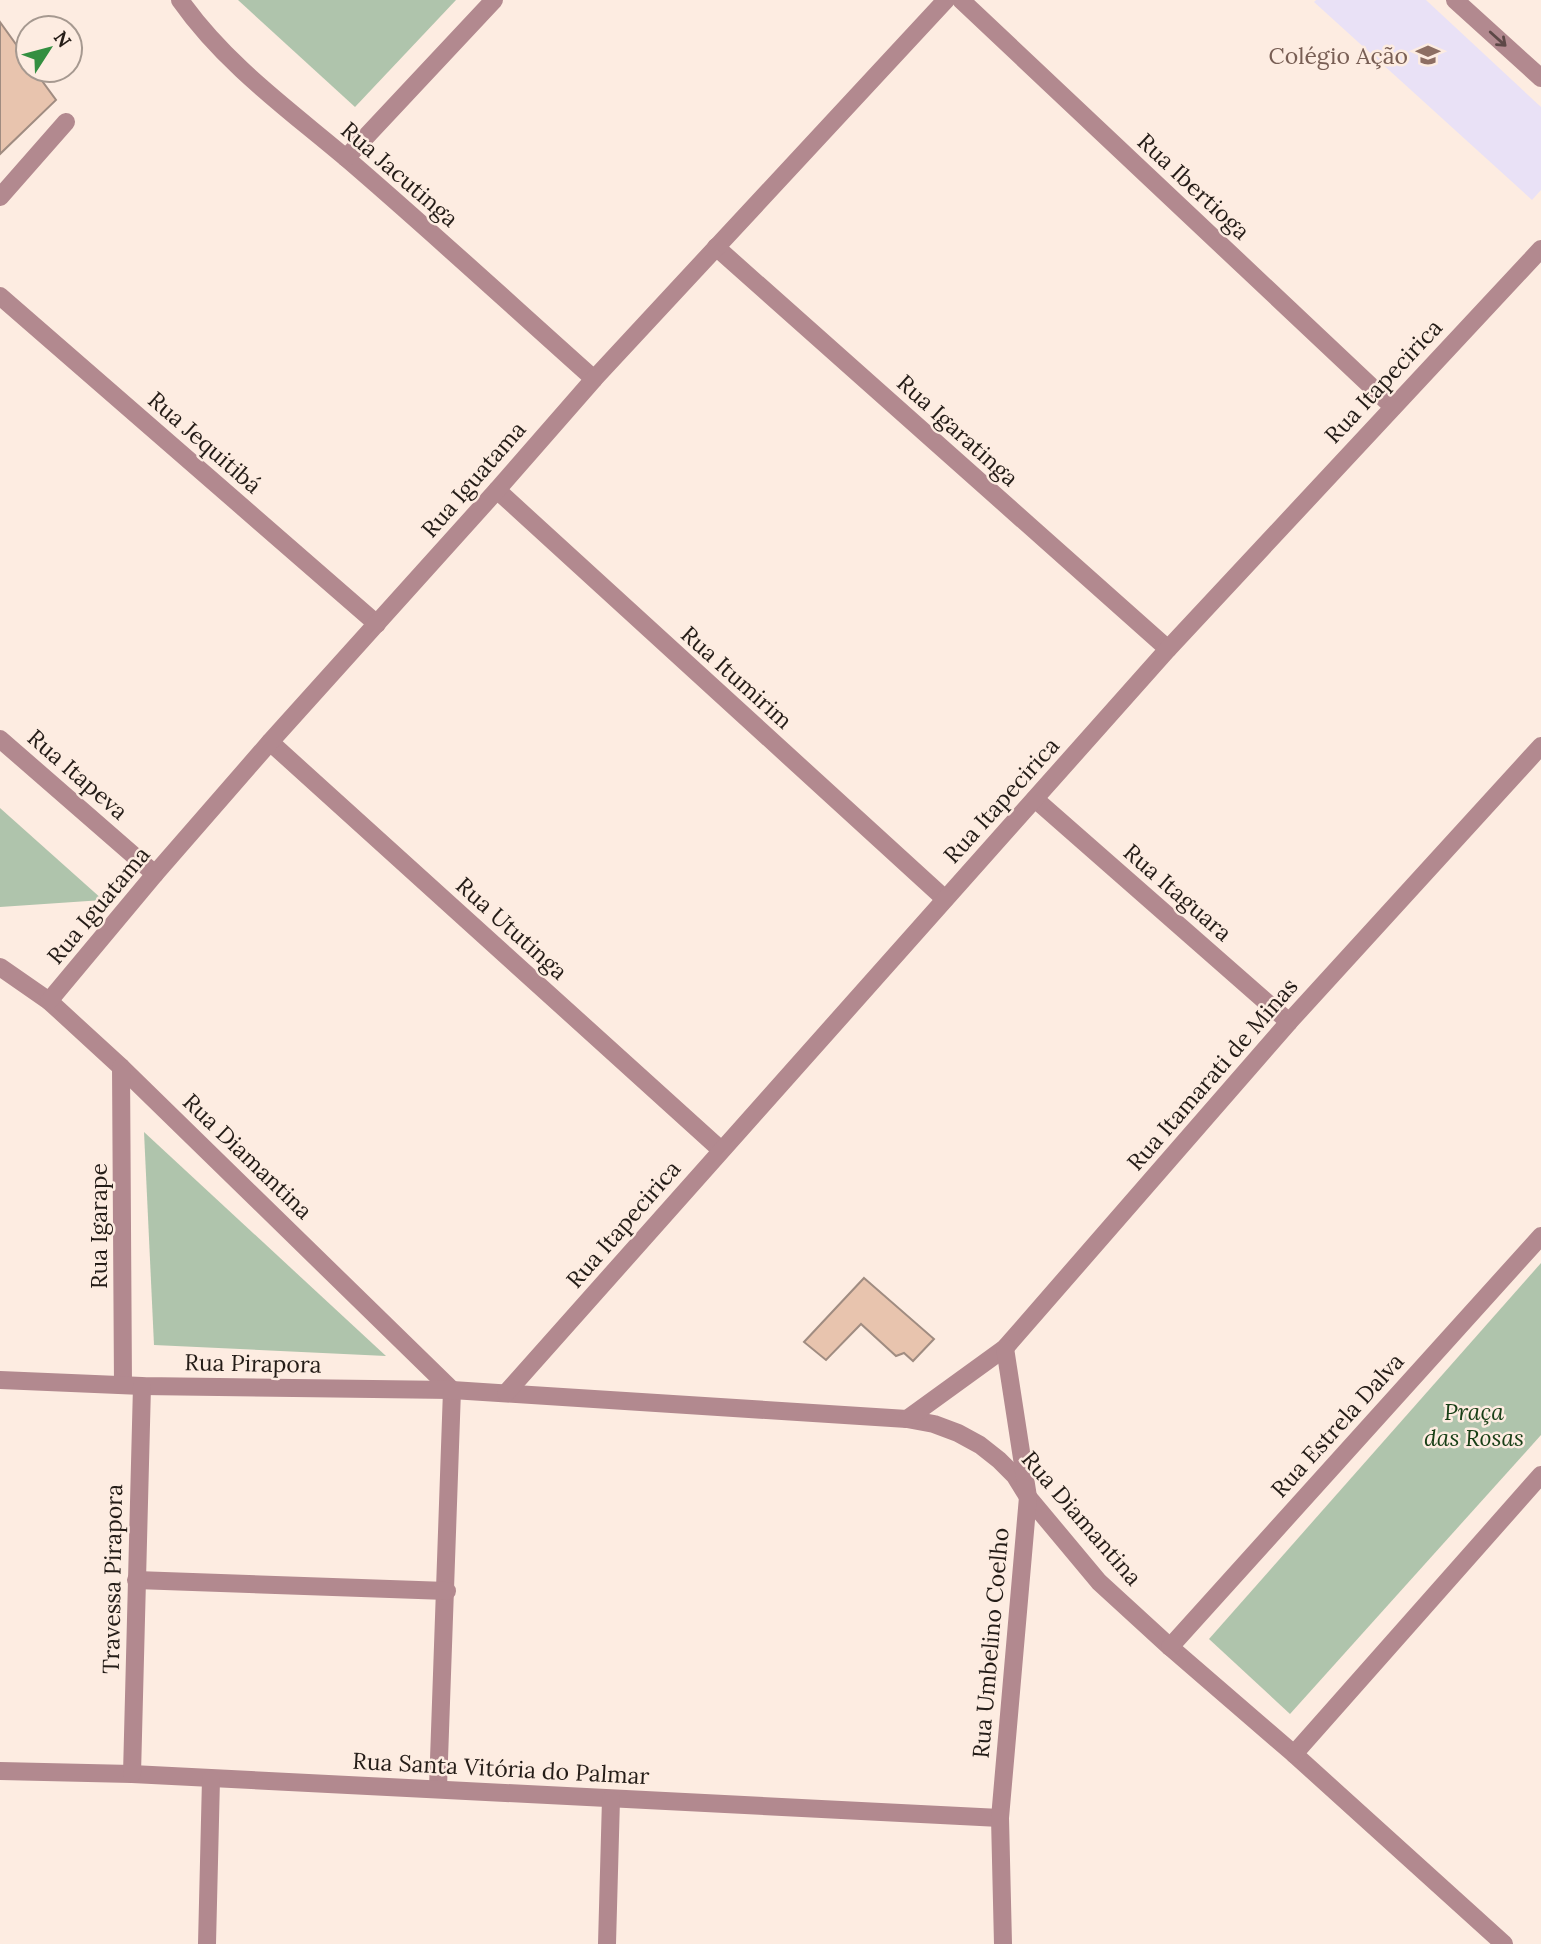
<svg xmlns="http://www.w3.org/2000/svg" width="1541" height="1944" viewBox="0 0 1541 1944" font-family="Lora,serif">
<rect width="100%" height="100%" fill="#fdece1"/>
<!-- education -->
<polygon fill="#e9e1f6" points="1316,0 1426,0 1541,107 1541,190 1532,200 1314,2"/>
<!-- green -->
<g fill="#afc4ac">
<polygon points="238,0 456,0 355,107"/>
<polygon points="0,808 103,900 0,907"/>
<polygon points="144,1132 386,1356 154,1345"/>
<polygon points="1541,1263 1541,1435 1290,1714 1209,1639"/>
</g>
<!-- building -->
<g fill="#e8c4ae" stroke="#a08c81" stroke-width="2">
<polygon points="0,22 28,61 28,70 34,70 56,100 0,154"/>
<polygon points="864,1278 934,1339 913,1361 904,1353 896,1356 861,1324 826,1360 804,1342"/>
</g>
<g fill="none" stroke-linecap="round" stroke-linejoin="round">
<!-- minor -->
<g stroke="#b2898f" stroke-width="18">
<path d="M180,0C225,64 288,109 346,158C430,230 511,305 594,379"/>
<polyline points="961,0 1393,407"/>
<polyline points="1455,0 1541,78"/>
<polyline points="346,158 494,0"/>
<polyline points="0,197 66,122"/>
<polyline points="716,247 1168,649"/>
<polyline points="0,296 377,624"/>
<polyline points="497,490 945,899"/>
<polyline points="0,739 155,874"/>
<polyline points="270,742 721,1150"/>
<polyline points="1035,799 1289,1022"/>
<polyline points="0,967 49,1001 121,1067 452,1390 438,1788"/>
<polyline points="49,1001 155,874 270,742 497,490 594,379 946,0"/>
<polyline points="121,1067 123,1385"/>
<polyline points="0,1380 142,1386 452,1390 907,1419 934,1424 958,1433 980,1445 999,1460 1015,1476 1028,1497 1099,1582 1170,1647 1294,1754 1504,1944"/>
<polyline points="506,1393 1168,649 1541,249"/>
<polyline points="907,1419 1005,1348 1289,1022 1541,746"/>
<polyline points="136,1580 447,1591"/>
<polyline points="1170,1647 1541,1236"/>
<polyline points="1294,1754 1541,1475"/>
<polyline points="0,1771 132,1774 1000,1818"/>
<polyline points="132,1774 142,1386"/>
<polyline points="207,1944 211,1779"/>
<polyline points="607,1944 611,1799"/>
<polyline points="1003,1944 1000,1818 1028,1497 1005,1348"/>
</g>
</g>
<!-- one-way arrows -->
<defs><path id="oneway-shaft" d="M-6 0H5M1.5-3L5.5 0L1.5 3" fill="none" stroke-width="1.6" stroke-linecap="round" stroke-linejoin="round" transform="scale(1.75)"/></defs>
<use stroke="#5d4847" href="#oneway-shaft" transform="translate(1498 39) rotate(42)"/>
<!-- icons -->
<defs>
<g id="school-bare" transform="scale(1.89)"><path d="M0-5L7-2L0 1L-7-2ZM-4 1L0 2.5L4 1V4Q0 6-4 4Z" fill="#8d6e63" stroke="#fdece1" stroke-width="2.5" paint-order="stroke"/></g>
</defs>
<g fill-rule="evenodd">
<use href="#school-bare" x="1428" y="55"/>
</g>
<g text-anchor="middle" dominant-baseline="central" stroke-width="5" stroke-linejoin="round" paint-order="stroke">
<!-- education labels -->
<g font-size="23" fill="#785e54" stroke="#fdece1" text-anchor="end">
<text x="1408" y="55">Colégio Ação</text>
</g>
<!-- street labels -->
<g font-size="23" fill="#241c17" stroke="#fdece1">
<text transform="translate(400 174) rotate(41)">Rua Jacutinga</text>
<text transform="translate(1194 186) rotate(43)">Rua Ibertioga</text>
<text transform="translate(1383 381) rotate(-47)">Rua Itapecirica</text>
<text transform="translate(958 430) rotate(42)">Rua Igaratinga</text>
<text transform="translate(205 442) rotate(41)">Rua Jequitibá</text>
<text transform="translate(473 479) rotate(-49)">Rua Iguatama</text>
<text transform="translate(737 677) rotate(42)">Rua Itumirim</text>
<text transform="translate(78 774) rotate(41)">Rua Itapeva</text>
<text transform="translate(1001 800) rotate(-48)">Rua Itapecirica</text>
<text transform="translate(1178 892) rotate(41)">Rua Itaguara</text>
<text transform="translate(98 905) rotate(-50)">Rua Iguatama</text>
<text transform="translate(512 928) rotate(42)">Rua Ututinga</text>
<text transform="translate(1212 1074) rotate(-49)">Rua Itamarati de Minas</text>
<text transform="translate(248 1156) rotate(44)">Rua Diamantina</text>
<text transform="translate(623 1224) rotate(-49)">Rua Itapecirica</text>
<text transform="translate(98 1226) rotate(-90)">Rua Igarape</text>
<text transform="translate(253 1363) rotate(1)">Rua Pirapora</text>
<text transform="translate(1337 1425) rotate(-48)">Rua Estrela Dalva</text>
<text transform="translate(1082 1518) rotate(49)">Rua Diamantina</text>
<text transform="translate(112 1579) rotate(-89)">Travessa Pirapora</text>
<text transform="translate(990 1643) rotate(-85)">Rua Umbelino Coelho</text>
<text transform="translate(501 1768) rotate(3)">Rua Santa Vitória do Palmar</text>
</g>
<!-- park labels -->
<g font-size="23" font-style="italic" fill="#173e15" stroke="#fdece1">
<text x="1474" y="1411">Praça<tspan x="1474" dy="26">das Rosas</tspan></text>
</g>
</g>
<!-- north arrow -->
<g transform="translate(49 49) rotate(54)"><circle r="33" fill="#fdece1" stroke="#a69990" stroke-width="2"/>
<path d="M0-5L12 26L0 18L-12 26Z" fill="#338f40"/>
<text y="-10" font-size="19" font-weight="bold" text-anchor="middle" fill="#241c17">N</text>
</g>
</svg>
